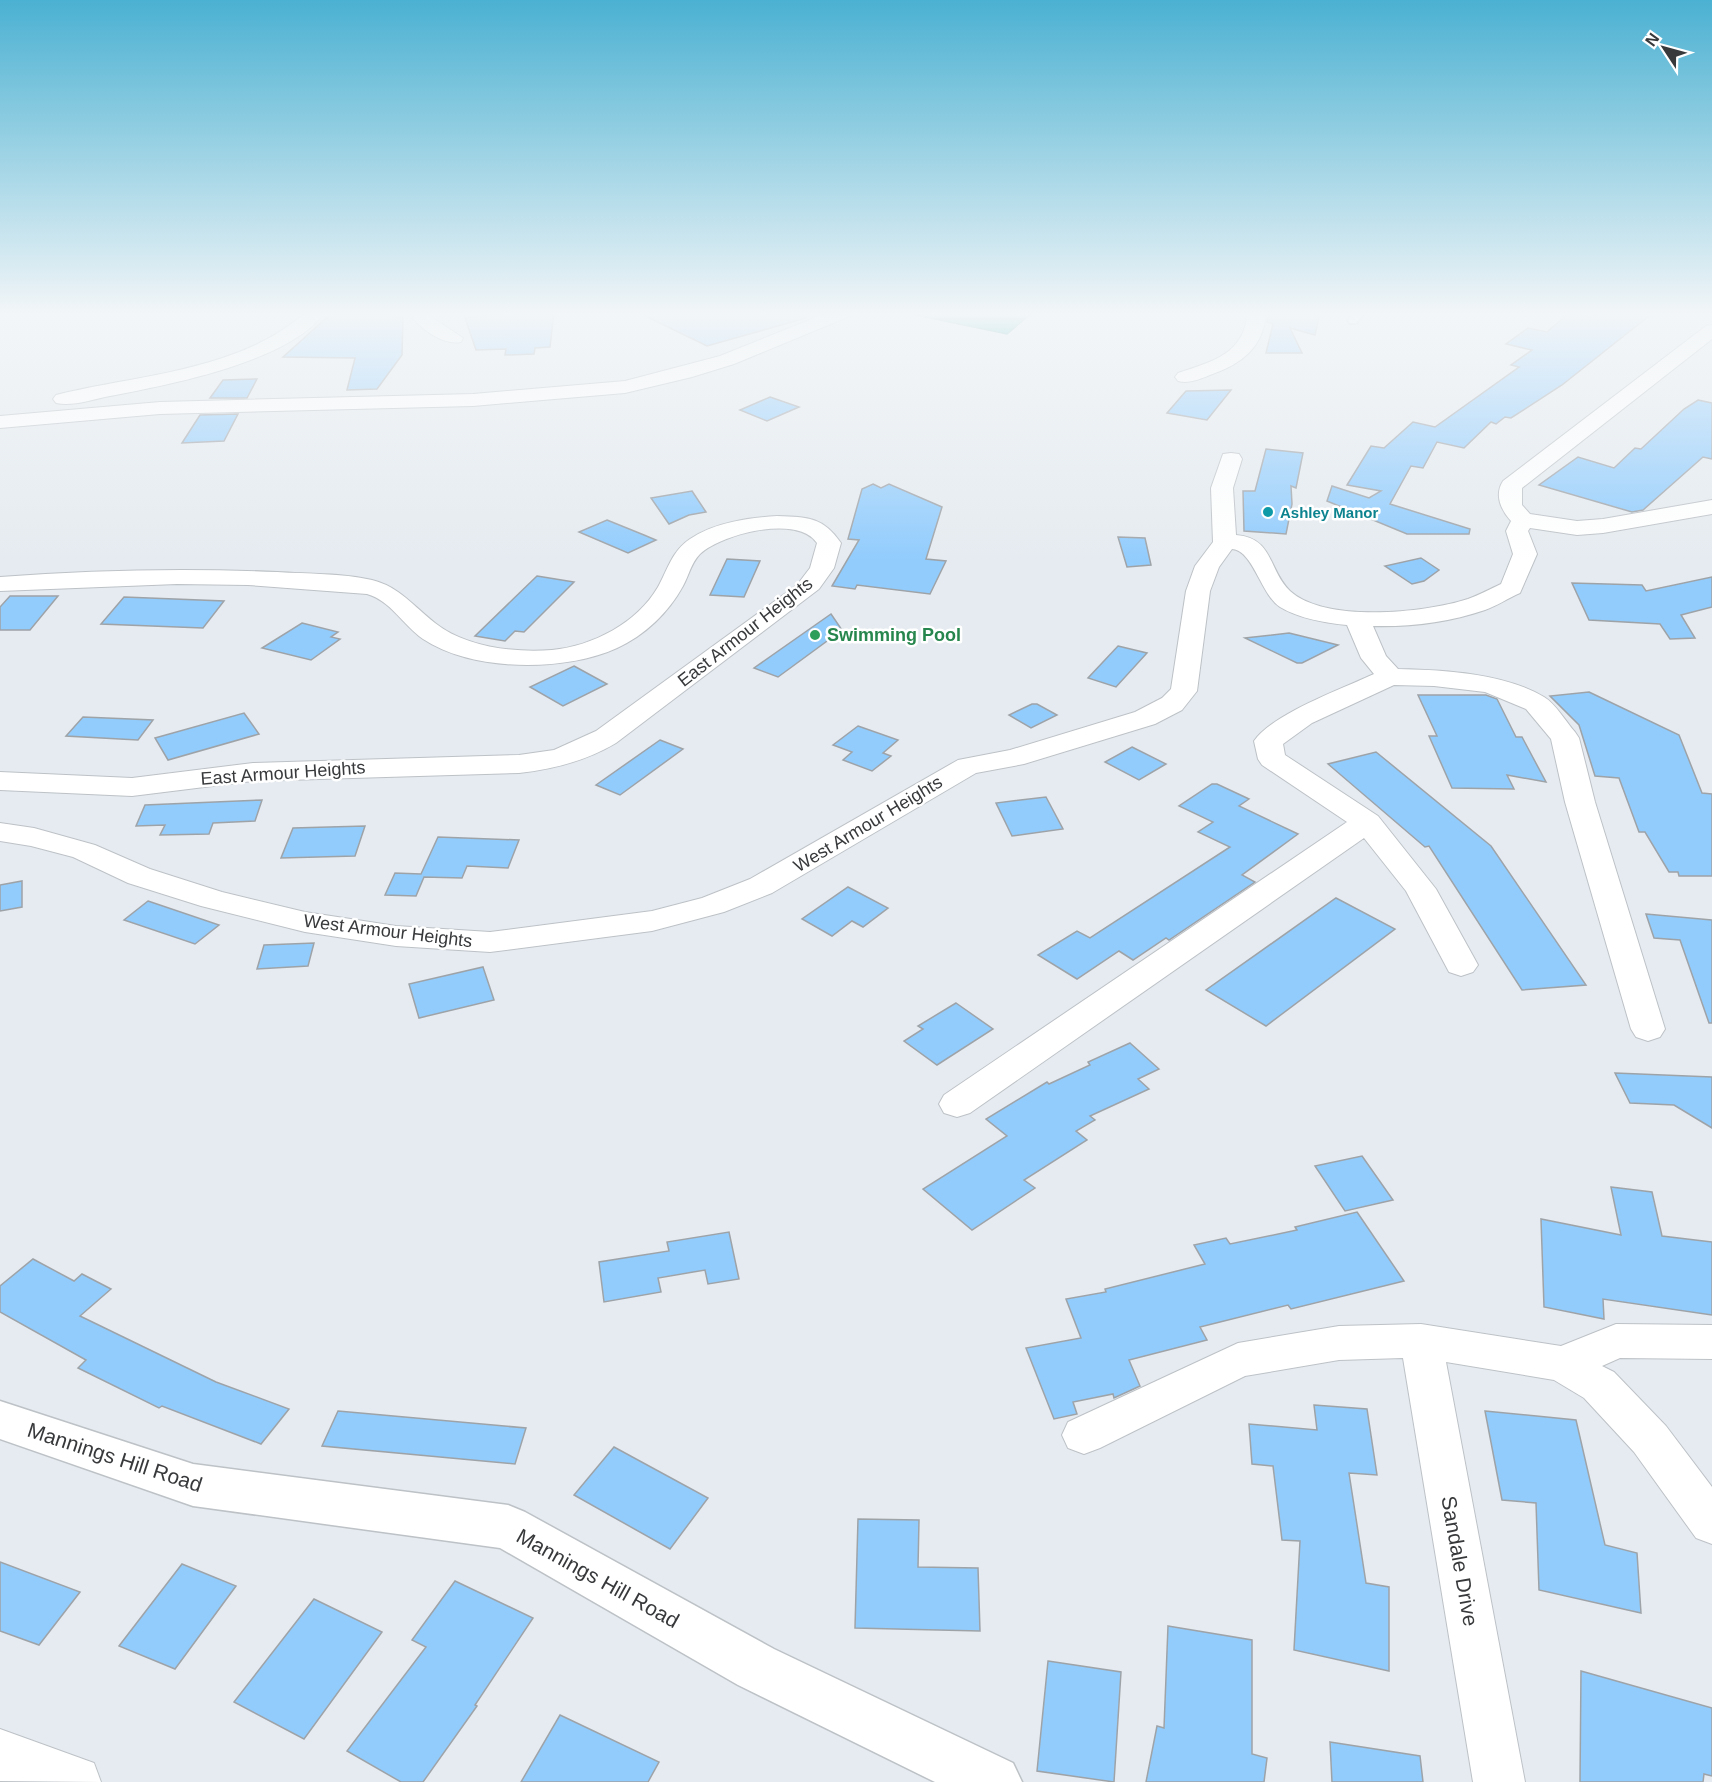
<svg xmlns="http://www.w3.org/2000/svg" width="1712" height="1782" viewBox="0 0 1712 1782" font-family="Arial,sans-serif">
<rect width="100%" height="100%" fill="#e5ebf0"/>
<!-- water -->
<polygon fill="#00acb0" stroke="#108a8d" stroke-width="1.5" points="901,312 1033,312 1007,334"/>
<!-- building -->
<g fill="#91ccfd" stroke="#9ea3a8" stroke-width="1.5">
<polygon points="333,312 396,312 396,318 403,317 402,355 377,389 347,390 355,358 283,357"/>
<polygon points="515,312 554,312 550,347 535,348 534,354 505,355 506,349 476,350 465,318"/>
<polygon points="637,312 805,312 806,318 707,346"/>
<polygon points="1268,312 1320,312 1315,335 1290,328 1302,353 1266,353 1273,324 1267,322"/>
<polygon points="1598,312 1654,312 1562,385 1511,418 1505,417 1496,424 1491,422 1464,448 1437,442 1423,468 1411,466 1390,504 1470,529 1469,534 1407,534 1327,501 1332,486 1369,498 1381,491 1347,485 1371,446 1384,448 1413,422 1435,427 1519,367 1511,365 1532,350 1506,344 1528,328 1547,332 1569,313 1591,317"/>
<polygon points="257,379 247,398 210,398 223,380"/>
<polygon points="1231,390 1207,420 1167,413 1186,391"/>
<polygon points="770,397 799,407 767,421 740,410"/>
<polygon points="1698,400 1712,403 1712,459 1703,457 1643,510 1632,512 1539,485 1578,457 1614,468 1635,448 1641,449 1684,409"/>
<polygon points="238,414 224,441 182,443 200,415"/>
<polygon points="1266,449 1303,453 1296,488 1291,486 1292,504 1286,534 1244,531 1243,491 1255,491"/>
<polygon points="873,484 881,488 889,484 942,507 926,559 946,561 930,594 857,585 855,589 832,586 859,540 848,539 862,489"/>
<polygon points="692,491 706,512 689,515 669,524 651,498"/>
<polygon points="607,520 644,535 656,540 628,553 579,532"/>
<polygon points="1118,537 1145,538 1151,565 1127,567"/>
<polygon points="1421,558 1439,570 1424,581 1412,584 1385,566"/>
<polygon points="727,559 760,561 744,597 710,595"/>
<polygon points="537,576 574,582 524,632 515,631 505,641 475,636"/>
<polygon points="1712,577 1712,607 1681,615 1695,638 1670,639 1660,624 1589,620 1572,583 1642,585 1646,591"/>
<polygon points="10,596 58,596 30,630 0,630 0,607"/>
<polygon points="124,597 224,601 203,628 101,624"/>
<polygon points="831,614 842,630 778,677 754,668"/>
<polygon points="302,623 338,632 331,637 340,639 311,660 262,648"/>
<polygon points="1289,633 1338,645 1302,663 1297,663 1245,638"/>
<polygon points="1118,646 1147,653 1116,687 1088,678"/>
<polygon points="574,666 607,684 563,706 530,687"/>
<polygon points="1589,692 1679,735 1702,793 1712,794 1712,876 1679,876 1678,872 1669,872 1645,832 1639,832 1619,778 1595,776 1579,725 1550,696"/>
<polygon points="1418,695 1486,695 1497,699 1516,737 1522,737 1546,782 1507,775 1514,789 1452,788 1429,736 1437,736"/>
<polygon points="1032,704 1037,704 1057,715 1031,728 1009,715"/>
<polygon points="244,713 259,734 168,760 155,738"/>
<polygon points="83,717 153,720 138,740 66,736"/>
<polygon points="858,726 898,740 883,753 891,756 872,771 843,760 852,752 833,745"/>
<polygon points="660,740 683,749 620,795 596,785"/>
<polygon points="1132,747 1166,764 1139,780 1105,762"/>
<polygon points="1376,752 1491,846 1586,985 1522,990 1429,846 1425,847 1328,764"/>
<polygon points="1212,784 1217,784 1249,799 1239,806 1298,834 1242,875 1255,882 1169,940 1166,938 1133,960 1119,951 1077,979 1038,955 1077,931 1090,938 1230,847 1198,832 1213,822 1179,806"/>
<polygon points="1046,797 1063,829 1012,836 996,803"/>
<polygon points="262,800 255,821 213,823 209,834 160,835 165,825 136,826 145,805"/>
<polygon points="365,826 355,856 281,858 293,828"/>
<polygon points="438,837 519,840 508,868 467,866 462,878 424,877 416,896 385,895 395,873 421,874"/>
<polygon points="22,881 22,907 0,911 0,885"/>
<polygon points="848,887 888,908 863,927 852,921 832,936 802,919"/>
<polygon points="1336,898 1395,929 1266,1026 1206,990"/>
<polygon points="148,901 219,925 195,944 124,920"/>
<polygon points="1646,914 1712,920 1712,1023 1709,1023 1680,940 1654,938"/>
<polygon points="314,943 308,966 257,969 264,945"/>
<polygon points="483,967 494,1000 419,1018 409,984"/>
<polygon points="956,1003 993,1029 937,1065 904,1041 923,1029 918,1026"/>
<polygon points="1130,1043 1159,1069 1138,1079 1149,1089 1090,1116 1095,1120 1076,1131 1087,1140 1024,1180 1035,1188 972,1230 923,1189 1007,1136 986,1119 1047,1082 1049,1084 1090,1065 1088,1062"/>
<polygon points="1615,1073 1712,1077 1712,1128 1674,1105 1630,1103"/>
<polygon points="1362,1156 1393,1200 1345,1211 1315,1166"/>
<polygon points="1611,1187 1652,1192 1662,1236 1712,1242 1712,1315 1603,1299 1604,1319 1544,1307 1541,1219 1621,1235"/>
<polygon points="1357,1212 1404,1281 1291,1309 1288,1305 1200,1327 1207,1340 1129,1360 1140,1386 1114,1398 1113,1394 1073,1402 1077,1414 1054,1419 1026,1348 1081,1338 1066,1299 1106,1292 1105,1289 1205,1264 1194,1245 1226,1238 1230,1244 1297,1230 1295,1227"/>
<polygon points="729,1232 739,1279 708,1284 705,1270 658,1278 661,1292 604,1302 599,1262 669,1251 667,1242"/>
<polygon points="33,1259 74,1281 82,1274 111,1289 80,1316 216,1382 289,1409 261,1444 162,1406 159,1408 78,1368 86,1360 0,1312 0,1286"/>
<polygon points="1314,1405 1367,1409 1377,1475 1349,1473 1366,1583 1389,1587 1389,1671 1294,1650 1300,1541 1282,1540 1273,1466 1252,1464 1249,1424 1317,1430"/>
<polygon points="338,1411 526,1428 515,1464 322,1446"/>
<polygon points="1485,1411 1576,1420 1605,1545 1637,1553 1641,1613 1539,1590 1536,1503 1502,1500"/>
<polygon points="614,1447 708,1498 670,1549 574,1495"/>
<polygon points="858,1519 919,1520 918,1567 978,1568 980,1631 855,1628"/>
<polygon points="0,1562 80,1592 39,1645 0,1631"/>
<polygon points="182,1564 236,1586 175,1669 119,1646"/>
<polygon points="455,1581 533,1618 475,1705 477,1706 423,1782 401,1782 347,1751 426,1647 412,1640"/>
<polygon points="314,1599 382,1632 304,1739 234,1702"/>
<polygon points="1168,1626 1252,1640 1252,1754 1267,1758 1264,1782 1146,1782 1157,1726 1164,1728"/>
<polygon points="1048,1661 1121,1672 1114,1782 1037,1771"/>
<polygon points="1581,1671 1712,1708 1712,1776 1704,1774 1703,1782 1580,1782"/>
<polygon points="560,1715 659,1762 648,1782 521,1782"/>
<polygon points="1330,1742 1420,1756 1423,1782 1332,1782"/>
</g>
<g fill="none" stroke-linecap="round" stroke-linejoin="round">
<!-- service casing -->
<g stroke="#bdc2c7" stroke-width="4">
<polygon id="service" points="1355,312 1365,312 1356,323 1350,323 1348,321"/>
</g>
<!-- minor casing -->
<g stroke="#bdc2c7" stroke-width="2">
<g id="minor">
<path d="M306,312H325C290,362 168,385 110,396C94,399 72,407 56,403L53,399L56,395C139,374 239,372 306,312Z"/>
<path d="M410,312H428L430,316L463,338L461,342C444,346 416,327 410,312Z"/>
<polygon points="829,312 853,312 850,316 734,364 692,377 625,393 473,406 160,414 0,428 0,416 160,402 473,394 625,381 720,356"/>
<path d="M1248,312H1266C1264,347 1242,364 1210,375C1200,379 1189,384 1178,381L1175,377L1178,373C1214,361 1244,354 1248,312Z"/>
<path d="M1712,325V339L1522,488V505L1530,514L1577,521L1603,519L1712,500V514L1603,533L1577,535L1530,528L1528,531L1537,554L1520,593C1508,598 1497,606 1485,610C1450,622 1410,627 1373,626L1386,656L1398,669C1443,670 1504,673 1544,697C1556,704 1566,722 1575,732L1579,738L1595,802L1665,1029L1660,1037L1648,1041L1636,1037L1631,1029L1565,802L1551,739L1526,709L1485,692L1434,686L1394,685L1312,723L1283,744L1285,755L1378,816L1436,889L1478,965L1473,972L1461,976L1449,972L1406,891L1364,838L970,1113L957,1117L944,1113L939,1104L944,1095L1347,822L1262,765L1258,759L1254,741C1274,713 1342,689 1374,674L1361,658L1347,625C1326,623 1300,619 1280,607C1261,595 1253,550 1232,549L1219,567L1210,591L1197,691L1182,710L1155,724L1024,764L976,773L772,893L724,912L652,931L490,952L396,946L305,932L201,906L128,883L73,857L31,846L0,841V823L34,828L95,845L150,869L222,892L305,912L396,926L490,932L652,911L702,898L750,879L958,760L1010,750L1135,712L1162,698L1171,689L1186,591L1195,566L1213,542L1211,488L1223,454L1231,453L1239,454L1242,459L1233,488L1236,535C1274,538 1268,570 1290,591C1325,623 1425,613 1468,599C1479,595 1490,589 1501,584L1513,554L1506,531L1511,521C1501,510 1494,495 1503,481L1706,326Z"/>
<path d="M777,516C808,517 823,517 841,543L834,568L819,589L616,743C586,761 554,769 519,773L253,781L132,796L0,790V772L132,778L253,763L519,755L554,750L596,731L797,585L810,568L817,543C798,514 721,534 700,554C691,563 689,575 683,586C668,613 645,635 617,648C565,672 472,672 423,639C403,625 391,601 367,594L248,585L177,584L0,591V577C92,570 185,568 277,572C308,574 341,573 372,580C400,587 413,606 435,623C465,647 514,653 552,650C593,646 637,623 658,587C668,569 672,551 690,539C715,522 749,518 777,516Z"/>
<polygon points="1421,1324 1561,1346 1616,1324 1712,1325 1712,1359 1620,1358 1602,1366 1614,1372 1666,1426 1712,1487 1712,1544 1696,1538 1634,1452 1584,1398 1554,1380 1446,1362 1525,1782 1473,1782 1403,1358 1339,1360 1245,1376 1100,1448 1084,1454 1068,1448 1062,1435 1068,1422 1238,1343 1339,1326"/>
<polygon points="0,1729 94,1763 101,1782 0,1781"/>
</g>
</g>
<!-- secondary casing -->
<g stroke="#bdc2c7" stroke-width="3">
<polygon id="secondary" points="0,1401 193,1464 508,1505 525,1512 774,1649 1013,1763 1022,1782 935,1782 738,1685 500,1548 193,1506 0,1439"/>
</g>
<!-- service -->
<use href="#service" fill="#fff" fill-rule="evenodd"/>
<!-- minor -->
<use href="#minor" fill="#fff" fill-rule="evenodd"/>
<!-- secondary -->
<use href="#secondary" fill="#fff" fill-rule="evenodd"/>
</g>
<!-- sky -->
<linearGradient id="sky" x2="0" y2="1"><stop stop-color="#4bb1d2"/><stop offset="0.56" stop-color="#f3f6f8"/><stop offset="1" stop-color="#f3f6f8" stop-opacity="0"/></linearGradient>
<rect width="1712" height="561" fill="url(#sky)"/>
<!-- markers -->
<circle fill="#0f9aa8" stroke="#fff" stroke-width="2" cx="1268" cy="512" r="6"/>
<circle fill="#2e9e5b" stroke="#fff" stroke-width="2" cx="815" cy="635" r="6"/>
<g text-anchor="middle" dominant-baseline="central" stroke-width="5" stroke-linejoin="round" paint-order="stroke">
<!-- far-culture labels -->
<g font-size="15" font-weight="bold" fill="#0d838f" stroke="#fff" text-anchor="start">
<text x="1280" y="512">Ashley Manor</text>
</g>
<!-- street labels -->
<g font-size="18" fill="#37393b" stroke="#fff">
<text transform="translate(745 632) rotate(-38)">East Armour Heights</text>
<text transform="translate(283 773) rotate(-4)">East Armour Heights</text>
<text transform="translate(868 824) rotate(-31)">West Armour Heights</text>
<text transform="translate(388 931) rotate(7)">West Armour Heights</text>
</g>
<!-- leisure labels -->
<g font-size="18" font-weight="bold" fill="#27864d" stroke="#fff" text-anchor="start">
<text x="827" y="635">Swimming Pool</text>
</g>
<!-- near-street labels -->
<g font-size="21" fill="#37393b" stroke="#fff">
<text transform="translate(115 1457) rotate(18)">Mannings Hill Road</text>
<text transform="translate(1460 1561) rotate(80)">Sandale Drive</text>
<text transform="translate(598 1578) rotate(29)">Mannings Hill Road</text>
</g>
</g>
<!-- north arrow -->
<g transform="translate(1664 48) rotate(306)" stroke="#ffffff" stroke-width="4.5" paint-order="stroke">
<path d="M0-4.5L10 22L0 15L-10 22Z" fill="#37393b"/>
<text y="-9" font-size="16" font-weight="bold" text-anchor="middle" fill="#37393b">N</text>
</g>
</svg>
